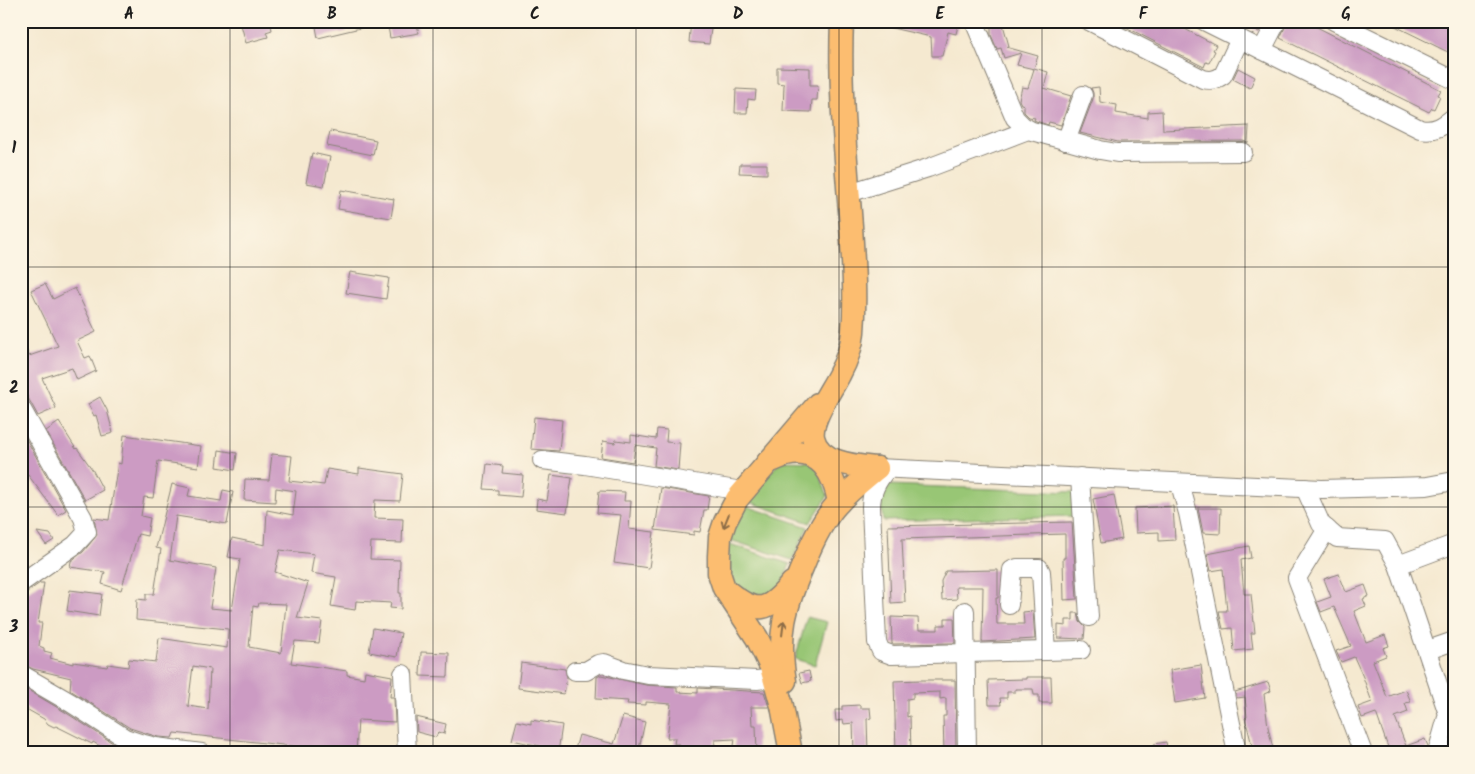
<svg xmlns="http://www.w3.org/2000/svg" width="1475" height="774" viewBox="0 0 1475 774" font-family="Kalam,sans-serif">
<rect width="100%" height="100%" fill="#fcf5e5"/>
<filter id="ink" filterUnits="userSpaceOnUse"><feTurbulence type="fractalNoise" baseFrequency=".02" numOctaves="2"/><feDisplacementMap in="SourceGraphic" scale="10" xChannelSelector="R" yChannelSelector="G"/><feConvolveMatrix kernelMatrix="1 2 1 2 8 2 1 2 1" color-interpolation-filters="sRGB"/></filter>
<filter id="wash" filterUnits="userSpaceOnUse"><feTurbulence type="fractalNoise" baseFrequency=".0096" numOctaves="4" result="noise"/><feDisplacementMap in="SourceGraphic" scale="20" xChannelSelector="R" yChannelSelector="G"/><feGaussianBlur stdDeviation="1.12" result="paint"/><feColorMatrix in="noise" values="0 0 0 0 0 0 0 0 0 0 0 0 0 0 0 0 0 1.4 0 .05"/><feComposite in="paint" operator="in"/></filter>
<g filter="url(#wash)">
<rect width="100%" height="100%" fill="#f5e9d0"/>
<!-- green -->
<g fill="#98c675" stroke="#5a7148">
<polygon points="781,461 815,462 828,496 810,523 744,500"/>
<polygon points="890,485 1074,492 1075,516 883,521 880,492 883,486"/>
<polygon points="741,504 808,527 792,560 727,539"/>
<polygon points="727,543 790,564 781,587 758,600 731,582"/>
<polygon points="807,617 827,622 815,665 795,659"/>
</g>
<g id="blocks">
<!-- building -->
<g fill="#cc9bc3" fill-rule="evenodd">
<polygon points="240,21 270,21 272,30 266,32 268,37 246,43"/>
<polygon points="315,21 373,21 373,25 318,38"/>
<polygon points="387,21 416,21 419,33 390,38"/>
<polygon points="691,21 712,21 709,44 689,42"/>
<polygon points="880,21 959,21 956,34 948,32 942,56 932,56 931,37 879,25"/>
<polygon points="991,21 1002,21 1009,46 1006,47 1038,56 1034,68 1048,72 1044,88 1071,96 1061,125 1049,122 1048,125 1036,121 1034,120 1035,118 1029,117 1024,112 1024,105 1021,104 1019,100 1022,87 1028,88 1034,69 1017,65 1021,53 1004,58 1001,48 997,49 991,35"/>
<polygon points="1114,21 1169,21 1216,45 1213,50 1215,51 1209,63 1206,62 1204,67"/>
<polygon points="1233,21 1263,21 1259,32"/>
<polygon points="1288,21 1305,21 1441,90 1438,95 1440,96 1434,109 1432,108 1429,112 1280,38"/>
<polygon points="1385,21 1443,21 1454,29 1454,55"/>
<polygon points="777,67 810,68 810,85 818,85 817,100 812,100 811,112 783,111 784,84 777,83"/>
<polygon points="1238,68 1255,77 1250,88 1233,79"/>
<polygon points="1099,87 1100,102 1117,105 1116,113 1148,118 1148,112 1162,111 1163,130 1249,126 1248,143 1243,141 1118,142 1080,133 1093,99 1093,93 1091,88"/>
<polygon points="736,89 756,90 755,100 748,99 747,113 735,113"/>
<polygon points="330,131 376,140 373,155 327,146"/>
<polygon points="312,153 330,157 324,186 306,183"/>
<polygon points="740,164 767,164 767,174 739,173"/>
<polygon points="341,190 394,199 391,218 338,209"/>
<polygon points="350,272 389,278 386,299 346,293"/>
<polygon points="45,284 53,299 75,288 96,332 77,341 85,358 90,356 96,371 77,380 72,368 42,378 56,408 38,416 21,385 21,337 29,356 58,346 31,290"/>
<polygon points="100,397 107,410 113,433 102,436 96,415 94,416 88,404"/>
<polygon points="534,417 562,420 559,451 531,449"/>
<polygon points="59,422 76,449 77,448 92,469 103,490 85,500 46,431"/>
<polygon points="657,429 667,430 666,442 680,443 678,470 654,466 656,448 635,445 633,462 601,457 603,441 615,443 616,440 631,442 631,435 656,439"/>
<polygon points="21,430 66,510 58,515 28,475 21,480"/>
<polygon points="124,435 201,446 198,467 158,461 153,498 144,497 141,516 150,518 147,536 138,534 121,590 102,584 105,572 70,567 71,561 83,552 97,535 94,518 109,520 118,463 121,464"/>
<polygon points="219,450 237,453 235,470 217,467"/>
<path d="M272,454L292,456L289,481L324,485L327,469L359,474V468L403,474L400,501L375,500L374,518L403,519L402,543L371,542L370,559L400,560L399,593H401V609L390,608L391,603L356,601L355,610L331,606L336,577L311,573L314,554L280,550L275,572L308,583L297,618L322,621L319,643L295,641L291,663L347,671V675L364,678L365,671L392,676L390,697H394L395,722L358,720L356,753H337V751L174,733L172,738L158,737L130,728L70,690L71,678L33,669L21,663V594L27,592L40,583H44L38,623H42L39,646L44,648V651L52,653L50,658L73,664V662L107,667L108,664L128,667L129,659L156,662L159,638L227,648L228,629L136,620L137,599L146,600V594H154L161,549L156,548L172,484L190,488L188,496L221,501L223,490L233,492L227,524L176,516L170,560L216,568L210,608L232,610L240,559L228,557L232,538L265,545L267,510L293,515L296,491L276,488L275,502L244,500L245,479L269,480ZM259,603L286,604L281,653L249,647L253,606L258,607ZM193,666L210,669L208,709L188,706Z"/>
<polygon points="487,464 503,466 502,473 523,475 521,497 498,495 498,490 484,489"/>
<polygon points="551,475 572,478 567,513 536,509 537,499 547,501"/>
<polygon points="661,488 709,496 707,510 704,510 700,532 694,531 694,535 655,530"/>
<polygon points="599,491 625,492 624,501 631,501 629,529 654,532 649,568 614,563 621,515 597,513"/>
<polygon points="1114,495 1122,539 1101,543 1093,499"/>
<polygon points="1173,506 1175,540 1159,541 1159,532 1136,533 1135,508"/>
<polygon points="1198,508 1221,508 1220,534 1203,533"/>
<polygon points="1072,522 1077,599 1064,600 1063,558 1065,558 1065,534 902,539 905,602 891,603 888,526"/>
<polygon points="37,532 50,534 54,540 46,545"/>
<polygon points="1249,546 1251,558 1241,560 1244,594 1251,594 1255,633 1251,633 1253,649 1234,651 1232,628 1223,629 1219,611 1227,611 1223,569 1211,571 1207,554"/>
<polygon points="998,570 998,598 996,598 997,624 1024,624 1023,612 1033,611 1035,639 982,642 983,587 956,587 957,599 942,600 941,581 946,571"/>
<polygon points="1339,574 1346,592 1365,585 1369,596 1363,599 1366,606 1354,611 1366,642 1385,635 1389,646 1383,648 1386,656 1373,661 1387,697 1406,690 1411,702 1405,703 1408,712 1395,717 1406,746 1425,739 1428,746 1427,752 1390,753 1376,713 1362,718 1358,707 1372,702 1363,677 1354,657 1341,662 1336,651 1351,646 1334,607 1321,612 1317,602 1331,597 1324,579"/>
<polygon points="70,590 102,594 99,616 67,611"/>
<polygon points="1073,613 1078,613 1080,622 1085,627 1084,639 1058,638 1058,625 1066,626 1066,620 1073,620"/>
<polygon points="891,617 918,618 919,630 938,630 938,625 945,625 945,618 954,618 955,643 892,644"/>
<polygon points="373,628 401,633 397,657 369,652"/>
<polygon points="421,652 449,653 448,677 420,676"/>
<polygon points="521,663 565,669 567,677 564,694 518,688"/>
<polygon points="1201,665 1205,698 1175,703 1170,670"/>
<polygon points="809,671 811,681 802,683 799,673"/>
<polygon points="601,675 646,685 677,687 677,692 698,693 698,688 764,692 769,707 751,707 752,726 756,726 757,753 733,753 735,739 715,740 714,753 678,753 679,744 674,744 675,738 667,738 671,704 646,702 646,705 627,704 628,701 596,699 597,677"/>
<polygon points="1026,677 1051,677 1052,703 1039,703 1039,695 1034,695 1033,689 1015,689 1015,692 1007,692 1007,698 1000,698 1001,705 989,705 988,680 1026,679"/>
<polygon points="921,680 955,680 956,753 944,753 943,716 946,716 946,698 940,699 940,692 913,693 913,698 907,699 907,717 910,716 911,753 896,753 894,681"/>
<polygon points="1268,682 1271,691 1264,694 1268,727 1274,753 1254,753 1245,718 1247,717 1245,697 1237,698 1235,692"/>
<polygon points="21,686 65,712 119,747 136,753 112,753 93,742 92,744 56,726 54,727 48,724 44,719 21,706"/>
<polygon points="860,705 860,708 870,708 871,718 867,719 868,753 854,753 853,723 844,724 843,720 836,721 835,710 842,710 842,706"/>
<polygon points="623,716 645,722 638,753 574,753 579,735 614,744"/>
<polygon points="416,717 446,724 444,734 438,732 436,737 417,732"/>
<polygon points="531,720 562,725 558,753 539,753 540,746 512,740 517,721 531,724"/>
<polygon points="1166,742 1168,753 1156,753 1154,744"/>
</g>
</g>
</g>
<g filter="url(#ink)">
<use href="#blocks" fill-opacity="0" stroke="#888276" stroke-width="1"/>
<g fill="none" stroke-linecap="round" stroke-linejoin="round">
<!-- minor casing -->
<g stroke="#888276" stroke-width="20">
<g id="minor">
<polyline points="974,21 1015,118 1023,126 1032,131 1100,150 1117,153 1243,152"/>
<path d="M1089,21L1203,79C1211,81 1216,80 1223,75L1240,39"/>
<path d="M1204,21L1420,129C1435,132 1443,126 1454,117"/>
<polyline points="1334,21 1454,80"/>
<polyline points="1262,50 1277,21"/>
<polyline points="1066,141 1083,95"/>
<polyline points="849,193 928,168 1028,130"/>
<polyline points="21,408 83,518 87,532 75,545 21,583"/>
<polyline points="542,460 585,465 742,491"/>
<polyline points="877,468 1322,489 1427,486 1454,481"/>
<path d="M887,469C877,481 871,492 871,507L877,642L881,651L892,655L1081,650"/>
<polyline points="1080,477 1089,617"/>
<polyline points="1180,484 1188,513 1237,753"/>
<polyline points="1305,488 1321,524 1337,538 1385,541 1398,565"/>
<polyline points="1327,529 1297,578 1363,753"/>
<polyline points="1454,544 1398,565 1448,714 1454,717"/>
<polyline points="1009,605 1012,570 1017,568 1039,568 1041,572 1046,651"/>
<polyline points="965,611 967,753"/>
<polyline points="1428,650 1454,641"/>
<polyline points="575,671 586,671 598,664 604,663 623,670 648,675 757,680 784,677"/>
<polyline points="21,674 71,703 125,738 140,743 156,747 202,753"/>
<polyline points="403,674 407,753"/>
<polyline points="1437,753 1448,714"/>
</g>
</g>
<!-- major casing -->
<g stroke="#888276" stroke-width="25">
<g id="major">
<path d="M842,21C839,89 846,158 851,226C853,262 856,296 853,332C852,347 846,362 839,375C831,391 810,419 813,437C818,464 857,466 877,468"/>
<path d="M768,462C774,460 780,457 786,455C820,446 834,475 839,502"/>
<path d="M728,592C758,616 769,611 792,583"/>
<path d="M785,681C777,634 785,607 803,565C812,542 823,519 839,502C851,489 864,479 877,468"/>
<polyline points="791,753 782,706 771,667 757,638 724,588 719,573 719,556 720,537 725,522 737,499 818,404"/>
</g>
</g>
<!-- minor -->
<use href="#minor" stroke="#fff" stroke-width="18"/>
<!-- major -->
<use href="#major" stroke="#fcbd6f" stroke-width="22"/>
</g>
<!-- one-way arrows -->
<defs><path id="oneway-shaft" d="M-6 0H5M1.5-3L5.5 0L1.5 3" fill="none" stroke-width="1.6" stroke-linecap="round" stroke-linejoin="round" transform="scale(1.25)"/></defs>
<g stroke="#8c6c46">
<use href="#oneway-shaft" transform="translate(726 521) rotate(112)"/>
<use href="#oneway-shaft" transform="translate(783 628) rotate(-83)"/>
</g>
</g>
<!-- grid -->
<path fill="none" stroke="#1c1c1c" stroke-width="1" stroke-opacity="0.55" d="M230,21V753M433,21V753M636,21V753M839,21V753M1042,21V753M1245,21V753M21,267H1454M21,507H1454"/>
<!-- margin -->
<rect width="1475" height="774" fill="none" stroke="#fcf5e5" stroke-width="55"/>
<rect x="28" y="28" width="1420" height="718" fill="none" stroke="#1c1c1c" stroke-width="2"/>
<g font-size="16" text-anchor="middle" font-weight="bold" fill="#1c1c1c">
<text x="129" y="19">A</text>
<text x="332" y="19">B</text>
<text x="535" y="19">C</text>
<text x="738" y="19">D</text>
<text x="940" y="19">E</text>
<text x="1143" y="19">F</text>
<text x="1346" y="19">G</text>
<text x="14" y="153">1</text>
<text x="14" y="393">2</text>
<text x="14" y="632">3</text>
</g>
</svg>
